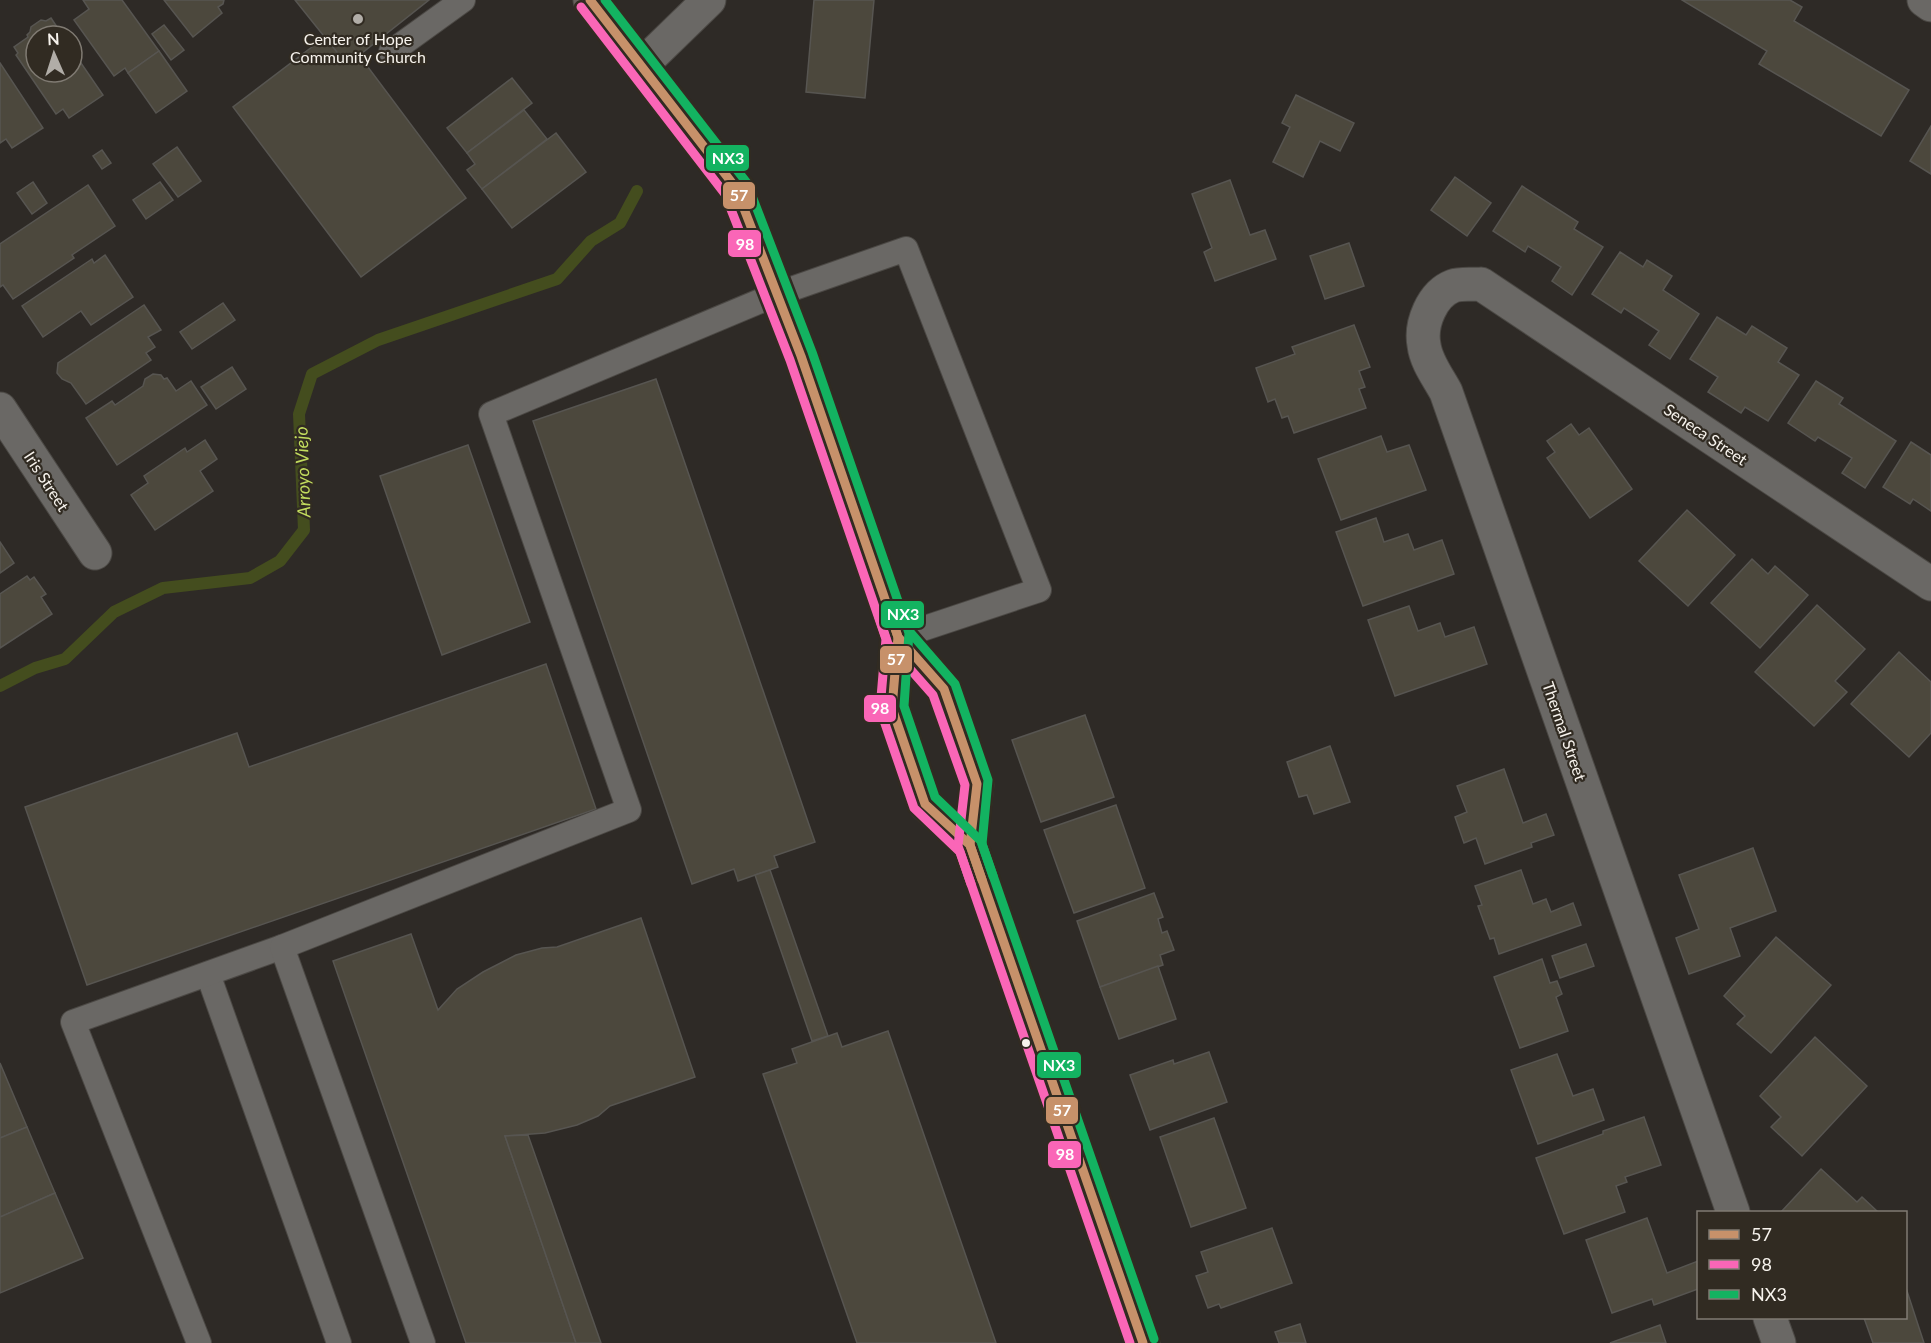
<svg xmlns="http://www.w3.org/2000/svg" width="1931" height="1343" viewBox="0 0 1931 1343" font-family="Lato,sans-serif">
<rect width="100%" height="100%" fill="#2e2a26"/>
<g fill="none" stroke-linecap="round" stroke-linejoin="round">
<!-- stream -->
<polyline stroke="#444d1e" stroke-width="12" points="0,686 35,668 65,659 114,612 163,588 250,578 280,561 304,530 299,414 312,374 378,340 557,279 591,241 620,223 637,191"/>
</g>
<!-- building -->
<g fill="#4c483d" stroke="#575551" stroke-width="1.5">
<polygon points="83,0 122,0 159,51 128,73 125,68 114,76 74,20 89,9"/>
<polygon points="164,0 224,0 223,4 218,7 222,13 193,37"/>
<polygon points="295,0 429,0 347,65"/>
<polygon points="814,0 874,0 865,98 806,92"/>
<polygon points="1682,0 1790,0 1802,7 1794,21 1909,90 1881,136 1759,64 1767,51"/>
<polygon points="51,18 63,36 36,36 36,72 72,72 72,50 103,95 69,118 63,109 56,114 16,55 18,53 14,47 28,37 27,35 30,32 31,27 41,20 46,21"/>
<polygon points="164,25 184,50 171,60 152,34"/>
<polygon points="325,37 347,65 359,55 466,198 361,277 233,107"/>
<polygon points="159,51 187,91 156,113 128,73"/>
<polygon points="0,63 43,128 12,148 6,139 0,143"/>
<polygon points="512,78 532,103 467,153 447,128"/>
<polygon points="1296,95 1354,123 1340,151 1320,141 1303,177 1273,162 1290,127 1282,123"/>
<polygon points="524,110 547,139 482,189 467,170 475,164 467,153"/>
<polygon points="1931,126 1931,174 1910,161"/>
<polygon points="556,133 586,172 512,228 482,189"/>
<polygon points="177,147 201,181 178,197 153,164"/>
<polygon points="102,150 111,163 102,169 93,156"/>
<polygon points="1455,177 1491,203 1467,236 1431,210"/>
<polygon points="1230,180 1250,235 1265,230 1276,259 1215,281 1204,252 1212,248 1192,194"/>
<polygon points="33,182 47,203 32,214 17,193"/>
<polygon points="160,182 173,200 146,219 133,200"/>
<polygon points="88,185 115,226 72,255 74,258 13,299 3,285 0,287 0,244"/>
<polygon points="1522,186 1578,222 1574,229 1603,247 1572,295 1552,281 1561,267 1528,246 1525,252 1493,231"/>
<polygon points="1349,243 1364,286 1325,299 1310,256"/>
<polygon points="1620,252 1643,267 1647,260 1672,276 1663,290 1699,314 1670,359 1649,345 1659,331 1624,308 1621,313 1592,294"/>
<polygon points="105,255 133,297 91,325 81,311 43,337 22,306 92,259 94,263"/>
<polygon points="223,303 235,320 192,349 180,332"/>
<polygon points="144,305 161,330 148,337 155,347 146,353 151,360 86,404 71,383 62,379 57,373 58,363"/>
<polygon points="1717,317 1746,335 1752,326 1787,348 1778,362 1799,375 1768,421 1745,407 1741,413 1708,392 1718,377 1690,359"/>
<polygon points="1354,325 1370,367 1359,371 1365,387 1359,389 1366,408 1294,433 1288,416 1282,418 1275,399 1268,402 1256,368 1295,354 1292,347"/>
<polygon points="232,367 246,389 216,409 201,387"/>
<polygon points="153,374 161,375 164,379 167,378 176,391 191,381 207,405 117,465 86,418 112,401 115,405 143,386 145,379"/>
<polygon points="656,379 815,842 774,856 778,867 738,881 734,869 692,884 533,421"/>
<polygon points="1816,381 1843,398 1839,404 1896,441 1865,488 1842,473 1852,458 1818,437 1815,441 1788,423"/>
<polygon points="1571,424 1579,435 1589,428 1632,489 1590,518 1547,458 1555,452 1547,441"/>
<polygon points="1381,436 1387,452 1409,445 1426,490 1341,520 1318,459"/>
<polygon points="205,440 217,459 200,471 213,491 155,530 131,495 148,483 144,476 185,448 187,452"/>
<polygon points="1911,442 1931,455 1931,511 1913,499 1910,504 1883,487"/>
<polygon points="468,445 530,622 442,655 380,476"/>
<polygon points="1687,510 1735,555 1688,606 1639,561"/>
<polygon points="1376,518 1384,542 1408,534 1414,550 1442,540 1454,574 1363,606 1336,532"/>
<polygon points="0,542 14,563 0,573"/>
<polygon points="1752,559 1768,574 1775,566 1808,595 1760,648 1711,603"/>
<polygon points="27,576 30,580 34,577 46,594 41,597 52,614 0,648 0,594"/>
<polygon points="1817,605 1865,649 1835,681 1847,692 1814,726 1755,672"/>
<polygon points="1409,606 1418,631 1440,623 1445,637 1474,627 1487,664 1395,696 1368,620"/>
<polygon points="1899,652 1931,682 1931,733 1909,757 1851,704"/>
<polygon points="546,664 596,809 87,985 25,807 237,733 249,767"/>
<polygon points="1085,715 1114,797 1041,822 1012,740"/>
<polygon points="1330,746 1350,802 1314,814 1307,795 1299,797 1287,762"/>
<polygon points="1504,769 1523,823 1546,814 1554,835 1531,843 1532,847 1485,864 1476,838 1464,843 1455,817 1467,812 1457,786"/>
<polygon points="1116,805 1145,888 1074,913 1044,830"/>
<polygon points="1753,848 1776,911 1730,928 1740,956 1689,974 1676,938 1699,929 1679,875"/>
<polygon points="770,870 828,1036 812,1041 755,875"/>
<polygon points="1521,870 1533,904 1546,899 1551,912 1573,903 1581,925 1499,954 1494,938 1490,939 1478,906 1482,905 1475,886"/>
<polygon points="1154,893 1163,917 1158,919 1162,933 1167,931 1174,950 1160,955 1163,965 1100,987 1077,921"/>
<polygon points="641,918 695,1077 610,1106 598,1116 577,1125 545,1133 505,1136 576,1343 466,1343 333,961 411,934 438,1010 457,989 483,972 516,955 542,948 557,947"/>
<polygon points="1776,937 1831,985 1771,1053 1737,1024 1745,1016 1724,996"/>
<polygon points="1586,944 1594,966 1560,978 1552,956"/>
<polygon points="1542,959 1550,983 1557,981 1562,994 1556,997 1568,1031 1520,1048 1494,977"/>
<polygon points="1158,966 1176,1019 1119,1039 1100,987"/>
<polygon points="888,1031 996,1343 857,1343 763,1074 797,1063 792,1049 837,1033 842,1047"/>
<polygon points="1815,1037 1867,1086 1802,1156 1771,1127 1781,1117 1760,1096"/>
<polygon points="1209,1052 1227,1102 1150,1130 1130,1075 1173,1060 1174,1064"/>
<polygon points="1557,1054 1573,1096 1593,1089 1604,1120 1538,1144 1511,1070"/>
<polygon points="0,1063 27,1127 0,1138"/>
<polygon points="1644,1117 1661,1165 1625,1177 1627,1182 1616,1186 1625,1212 1564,1234 1536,1158 1603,1134 1603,1131"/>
<polygon points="1214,1118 1246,1208 1191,1227 1160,1137"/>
<polygon points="27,1127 55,1193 0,1217 0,1138"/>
<polygon points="528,1135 601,1343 576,1343 505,1136"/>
<polygon points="1821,1169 1857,1202 1862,1197 1878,1212 1781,1212"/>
<polygon points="55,1193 83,1258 0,1293 0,1217"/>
<polygon points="1647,1218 1667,1273 1698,1261 1698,1289 1654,1305 1652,1299 1612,1313 1586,1240"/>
<polygon points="1272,1228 1292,1283 1221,1308 1219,1304 1208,1308 1196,1276 1208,1272 1201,1252"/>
<polygon points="1906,1288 1924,1343 1873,1343 1864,1318 1906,1318"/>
<polygon points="1300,1324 1306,1343 1279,1343 1275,1332"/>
<polygon points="1660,1325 1666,1343 1610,1343"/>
</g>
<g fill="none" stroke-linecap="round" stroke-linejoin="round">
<!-- service casing -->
<g stroke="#4b4844" stroke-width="26">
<g id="service">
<polyline points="391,52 463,0"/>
<polyline points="208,974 339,1343"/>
<polyline points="199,1343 73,1022 282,947"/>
<polyline points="423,1343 282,947 629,810 491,414 777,294 906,249 1039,590 898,637"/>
</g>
</g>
<!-- minor casing -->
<g stroke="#4b4844" stroke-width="35">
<g id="minor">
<polyline points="1924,0 1931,5"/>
<polyline points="642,65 709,0"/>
<polyline points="0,409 95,553"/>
<path d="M1733,1212L1446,392C1438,377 1426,362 1424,345C1420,324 1432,294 1453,286C1461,283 1473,285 1481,284L1931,584"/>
<polyline points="1770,1318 1779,1343"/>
</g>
</g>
<!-- secondary casing -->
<g stroke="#4b4844" stroke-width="35">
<g id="secondary">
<polyline points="590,0 736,188 801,356 898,637 944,689 977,784 970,845 1143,1343"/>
<polyline points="898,637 892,708 925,804 970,845"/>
</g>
</g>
<!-- service -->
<use href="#service" stroke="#6a6865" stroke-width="24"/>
<!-- minor -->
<use href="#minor" stroke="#6a6865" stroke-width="33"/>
<!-- secondary -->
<use href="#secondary" stroke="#66605c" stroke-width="33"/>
<!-- bus-1 casing -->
<g stroke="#312b22" stroke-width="14">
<g id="bus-1">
<polyline points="590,0 736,188 801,356 898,637 892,708 925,804 970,845 1143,1343"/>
<polyline points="889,610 898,637 944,689 977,784 970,845 982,880"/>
</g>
</g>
<!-- bus-2 casing -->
<g stroke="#312b22" stroke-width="14">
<g id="bus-2">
<polyline points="581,7 725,194 790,360 886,639 880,709 914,808 960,852 1130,1343"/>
<polyline points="878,614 888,644 933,695 965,785 958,846 971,884"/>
</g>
</g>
<!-- bus-3 casing -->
<g stroke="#312b22" stroke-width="14">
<g id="bus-3">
<polyline points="605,0 747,183 812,352 909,633 904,706 935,797 981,841 1154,1339"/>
<polyline points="900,606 909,631 955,684 988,780 982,844 993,876"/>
</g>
</g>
<!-- bus-1 -->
<use href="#bus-1" stroke="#c7916a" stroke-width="9"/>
<!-- bus-2 -->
<use href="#bus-2" stroke="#fa66b7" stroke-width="9"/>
<!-- bus-3 -->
<use href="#bus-3" stroke="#13b361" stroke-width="9"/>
</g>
<!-- markers -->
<circle fill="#b1ada7" stroke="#312b22" stroke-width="2" cx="358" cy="19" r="6"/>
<circle fill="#f7f3ed" stroke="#312b22" stroke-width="2" cx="1026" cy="1043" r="5"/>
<g text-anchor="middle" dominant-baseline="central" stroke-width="4.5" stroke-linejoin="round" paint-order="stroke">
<!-- poi labels -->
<g font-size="16" fill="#f7f3ed" stroke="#312b22">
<text x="358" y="38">Center of Hope<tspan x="358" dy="18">Community Church</tspan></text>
</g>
<!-- street labels -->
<g font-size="16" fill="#f7f3ed" stroke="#312b22">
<text transform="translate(1706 434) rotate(34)">Seneca Street</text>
<text transform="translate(47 481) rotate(57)">Iris Street</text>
<text transform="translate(1565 731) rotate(71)">Thermal Street</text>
</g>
<!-- water labels -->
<g font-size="18" font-style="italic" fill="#c2db5e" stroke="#312b22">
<text transform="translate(302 472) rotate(-92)">Arroyo Viejo</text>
</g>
</g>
<g stroke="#312b22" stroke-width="2">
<rect x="705" y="144" width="45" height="28" rx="6" fill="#13b361"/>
<rect x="722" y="181" width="34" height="29" rx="6" fill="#c7916a"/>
<rect x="727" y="229" width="35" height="29" rx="6" fill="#fa66b7"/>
<rect x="880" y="600" width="45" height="29" rx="6" fill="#13b361"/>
<rect x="879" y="645" width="34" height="29" rx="6" fill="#c7916a"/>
<rect x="863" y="694" width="34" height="29" rx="6" fill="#fa66b7"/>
<rect x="1036" y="1051" width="46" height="28" rx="6" fill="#13b361"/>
<rect x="1045" y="1096" width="34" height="29" rx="6" fill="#c7916a"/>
<rect x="1047" y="1140" width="35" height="29" rx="6" fill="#fa66b7"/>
</g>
<g font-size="16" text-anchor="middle" font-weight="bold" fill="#fff">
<text x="728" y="164">NX3</text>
<text x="739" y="201">57</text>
<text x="745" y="250">98</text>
<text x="903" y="620">NX3</text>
<text x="896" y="665">57</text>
<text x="880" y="714">98</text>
<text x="1059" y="1071">NX3</text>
<text x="1062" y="1116">57</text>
<text x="1065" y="1160">98</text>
</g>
<!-- legend -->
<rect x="1697" y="1211" width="210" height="108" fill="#312b22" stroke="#807b73" stroke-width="1.5"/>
<rect x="1709" y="1230" width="30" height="9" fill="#c7916a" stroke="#807b73" stroke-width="1.5"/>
<text x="1751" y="1241" font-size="18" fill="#f7f3ed">57</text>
<rect x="1709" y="1260" width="30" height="9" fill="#fa66b7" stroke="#807b73" stroke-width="1.5"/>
<text x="1751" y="1271" font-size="18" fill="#f7f3ed">98</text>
<rect x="1709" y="1290" width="30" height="9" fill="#13b361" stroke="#807b73" stroke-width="1.5"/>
<text x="1751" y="1301" font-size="18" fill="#f7f3ed">NX3</text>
<!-- north arrow -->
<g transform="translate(54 54) rotate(357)"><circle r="28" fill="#312b22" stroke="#807b73" stroke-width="1.5"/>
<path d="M0-4.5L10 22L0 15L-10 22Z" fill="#b1ada7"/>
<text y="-9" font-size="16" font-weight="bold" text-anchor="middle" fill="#f7f3ed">N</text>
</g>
</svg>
